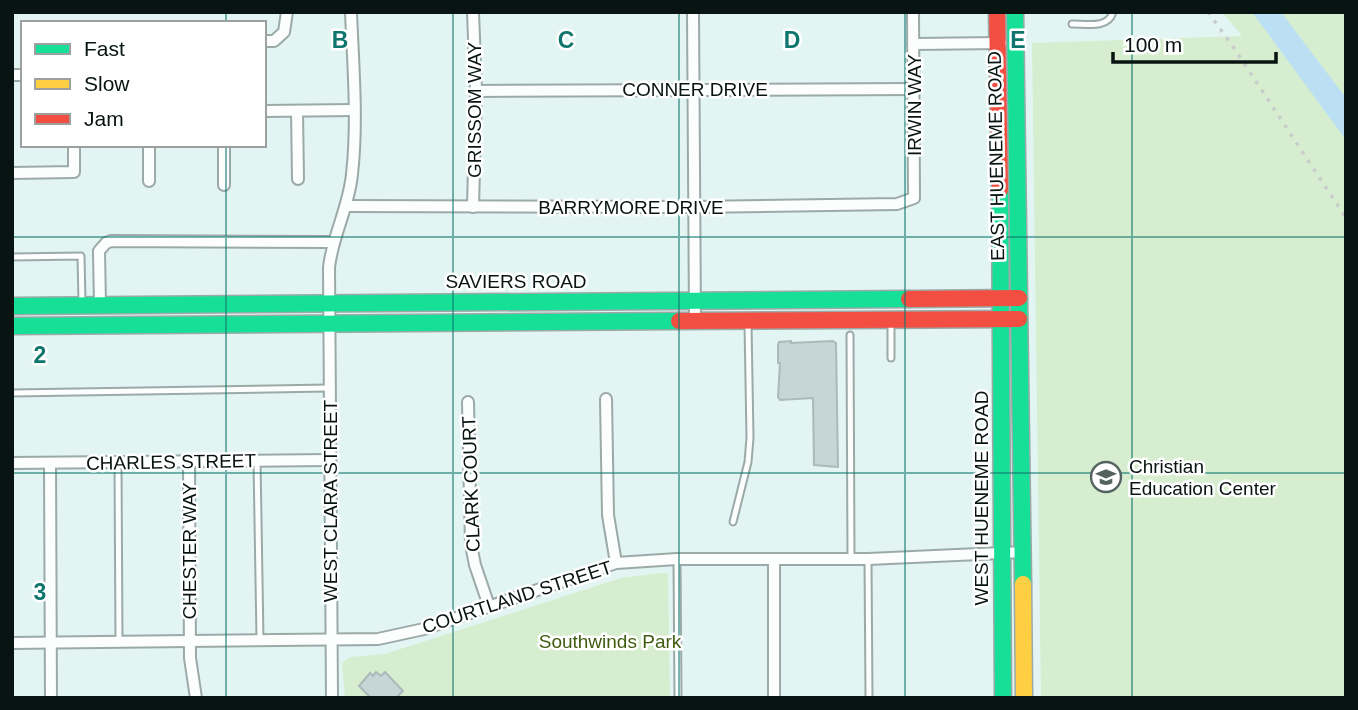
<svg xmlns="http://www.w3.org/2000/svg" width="1358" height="710" viewBox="0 0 1358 710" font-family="Arial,sans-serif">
<rect width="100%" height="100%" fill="#e2f5f2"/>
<!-- green -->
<g fill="#d6edcf">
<polygon points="1222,12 1346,12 1346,698 1041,698 1032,43 1242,36"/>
<polygon points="660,573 668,573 670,698 345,698 342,663 350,657 385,654 621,578"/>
</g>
<!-- water -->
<polygon fill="#bce0f3" points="1252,12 1281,12 1346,98 1346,140"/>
<!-- building -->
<g fill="#c6d5d5" stroke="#aab9b9" stroke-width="2">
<polygon points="791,341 791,343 833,341 836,343 838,467 814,465 813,398 780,400 778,397 780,363 778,363 778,345 779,342"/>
<polygon points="376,672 381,676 385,672 403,691 396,698 371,698 359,686 370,673 373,676"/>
</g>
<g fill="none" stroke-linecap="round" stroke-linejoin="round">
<!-- lane casing -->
<g stroke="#9baaa8" stroke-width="9">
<g id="lane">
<path d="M1072,24C1087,24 1108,29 1113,12"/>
<polyline points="12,257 81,256 82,303"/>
<polyline points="891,324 891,358"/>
<polyline points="850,335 851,559"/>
<polyline points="12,393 329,388"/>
<polyline points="257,461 260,639"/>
<polyline points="118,462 119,641"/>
<polyline points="733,522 748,462 750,438 748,324"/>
<polyline points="677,559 678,698"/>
<polyline points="868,559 869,698"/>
</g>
</g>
<!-- street casing -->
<g stroke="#9baaa8" stroke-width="14">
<g id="street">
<polyline points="473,12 476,91 473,207"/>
<polyline points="693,12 695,321"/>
<polyline points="264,41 274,41 284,32 287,12"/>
<polyline points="913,44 1001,43"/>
<polyline points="12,75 23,75"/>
<polyline points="476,91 914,89"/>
<polyline points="264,111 354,110"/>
<polyline points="297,111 298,179"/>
<polyline points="149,145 149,181"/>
<polyline points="12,173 74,172 74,145"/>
<polyline points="224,185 224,145"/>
<polyline points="347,206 694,207 897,204 914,198 913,12"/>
<polyline points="100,305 99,251 106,243 111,241 332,242"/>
<polyline points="606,399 608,515 616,563"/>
<polyline points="468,402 471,545 475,565 489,606"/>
<polyline points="189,461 190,658 196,698"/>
<polyline points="12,463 330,460"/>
<polyline points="50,463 51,698"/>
<polyline points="774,560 774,698"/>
<polyline points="12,643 378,639 424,629 616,563 677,559 868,559 1022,552"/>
<path d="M332,698L329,267C333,234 349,207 352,174C358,121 353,65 351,12"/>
</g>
</g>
<!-- fast casing -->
<g stroke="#9baaa8" stroke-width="19">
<g id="fast">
<polyline points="1015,12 1023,584"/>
<polyline points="1000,190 1003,698"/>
<polyline points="12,306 909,299"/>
<polyline points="12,326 679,321"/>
</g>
</g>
<!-- slow casing -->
<g stroke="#9baaa8" stroke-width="19">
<polyline id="slow" points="1023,584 1024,698"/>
</g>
<!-- jam casing -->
<g stroke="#9baaa8" stroke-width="19">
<g id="jam">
<polyline points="997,12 1000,190"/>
<polyline points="909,299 1019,298"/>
<polyline points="679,321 1019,319"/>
</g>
</g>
<!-- lane -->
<use href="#lane" stroke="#fbfefd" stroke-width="5"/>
<!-- street -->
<use href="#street" stroke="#fbfefd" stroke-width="10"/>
<!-- fast -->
<use href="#fast" stroke="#16e098" stroke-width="16"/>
<!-- slow -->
<use href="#slow" stroke="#ffcf43" stroke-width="16"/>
<!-- jam -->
<use href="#jam" stroke="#f24e42" stroke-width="16"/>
<!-- rail -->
<polyline stroke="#c8cdcc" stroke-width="3.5" stroke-dasharray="3.5 7" stroke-linecap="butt" points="1208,12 1234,48 1346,218"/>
</g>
<!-- grid -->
<path fill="none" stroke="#0f766e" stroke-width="2" stroke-opacity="0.55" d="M226,12V23M453,12V698M679,12V698M905,12V698M1132,12V698M226,145V698M12,237H1346M12,473H1346"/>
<!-- icons -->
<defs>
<g id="school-ring" transform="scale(1.575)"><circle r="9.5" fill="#fff" stroke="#546360" stroke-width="1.5"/><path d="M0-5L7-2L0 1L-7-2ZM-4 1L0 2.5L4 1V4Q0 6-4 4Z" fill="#546360"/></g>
</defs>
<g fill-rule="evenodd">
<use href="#school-ring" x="1106" y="477"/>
</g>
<g text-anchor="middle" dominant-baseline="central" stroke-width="5" stroke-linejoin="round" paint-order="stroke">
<!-- street labels -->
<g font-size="19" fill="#071412" stroke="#fff">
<text x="695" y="89">CONNER DRIVE</text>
<text transform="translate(914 105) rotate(-90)">IRWIN WAY</text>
<text transform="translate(474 110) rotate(-90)">GRISSOM WAY</text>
<text transform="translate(996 156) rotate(-91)">EAST HUENEME ROAD</text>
<text x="631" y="207">BARRYMORE DRIVE</text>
<text x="516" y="281">SAVIERS ROAD</text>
<text transform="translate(171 462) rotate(-1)">CHARLES STREET</text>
<text transform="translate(471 484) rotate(-92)">CLARK COURT</text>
<text transform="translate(981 498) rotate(-90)">WEST HUENEME ROAD</text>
<text transform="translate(330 501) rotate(-90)">WEST CLARA STREET</text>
<text transform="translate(189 551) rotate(-90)">CHESTER WAY</text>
<text transform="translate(517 597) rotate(-18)">COURTLAND STREET</text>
</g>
<!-- poi labels -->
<g font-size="19" fill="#071412" stroke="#fff" text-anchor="start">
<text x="1129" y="466">Christian<tspan x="1129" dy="22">Education Center</tspan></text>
</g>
<!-- park labels -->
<g font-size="19" fill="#3f5c11" stroke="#fff">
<text x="610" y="641">Southwinds Park</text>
</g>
</g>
<g font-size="23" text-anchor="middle" font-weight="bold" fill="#0f766e" stroke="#fff" stroke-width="5" stroke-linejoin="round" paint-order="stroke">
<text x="340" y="48">B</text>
<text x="566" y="48">C</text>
<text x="792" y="48">D</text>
<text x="1018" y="48">E</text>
<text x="40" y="363">2</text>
<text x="40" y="600">3</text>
</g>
<!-- border -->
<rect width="1358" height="710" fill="none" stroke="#071412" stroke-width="28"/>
<!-- legend -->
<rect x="21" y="21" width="245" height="126" fill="#ffffff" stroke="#9ca1a0" stroke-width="2"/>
<rect x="35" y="44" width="35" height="10" fill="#16e098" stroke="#9ca1a0" stroke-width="2"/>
<text x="84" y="56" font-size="21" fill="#071412">Fast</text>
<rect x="35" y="79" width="35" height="10" fill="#ffcf43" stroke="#9ca1a0" stroke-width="2"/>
<text x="84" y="91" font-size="21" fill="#071412">Slow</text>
<rect x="35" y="114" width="35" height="10" fill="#f24e42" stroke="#9ca1a0" stroke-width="2"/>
<text x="84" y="126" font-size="21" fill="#071412">Jam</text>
<!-- scale -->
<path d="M1113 52v10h163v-10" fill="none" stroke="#071412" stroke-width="3.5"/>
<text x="1124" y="52" font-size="21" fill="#071412" stroke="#ffffff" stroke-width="5" paint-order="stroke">100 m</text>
</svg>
